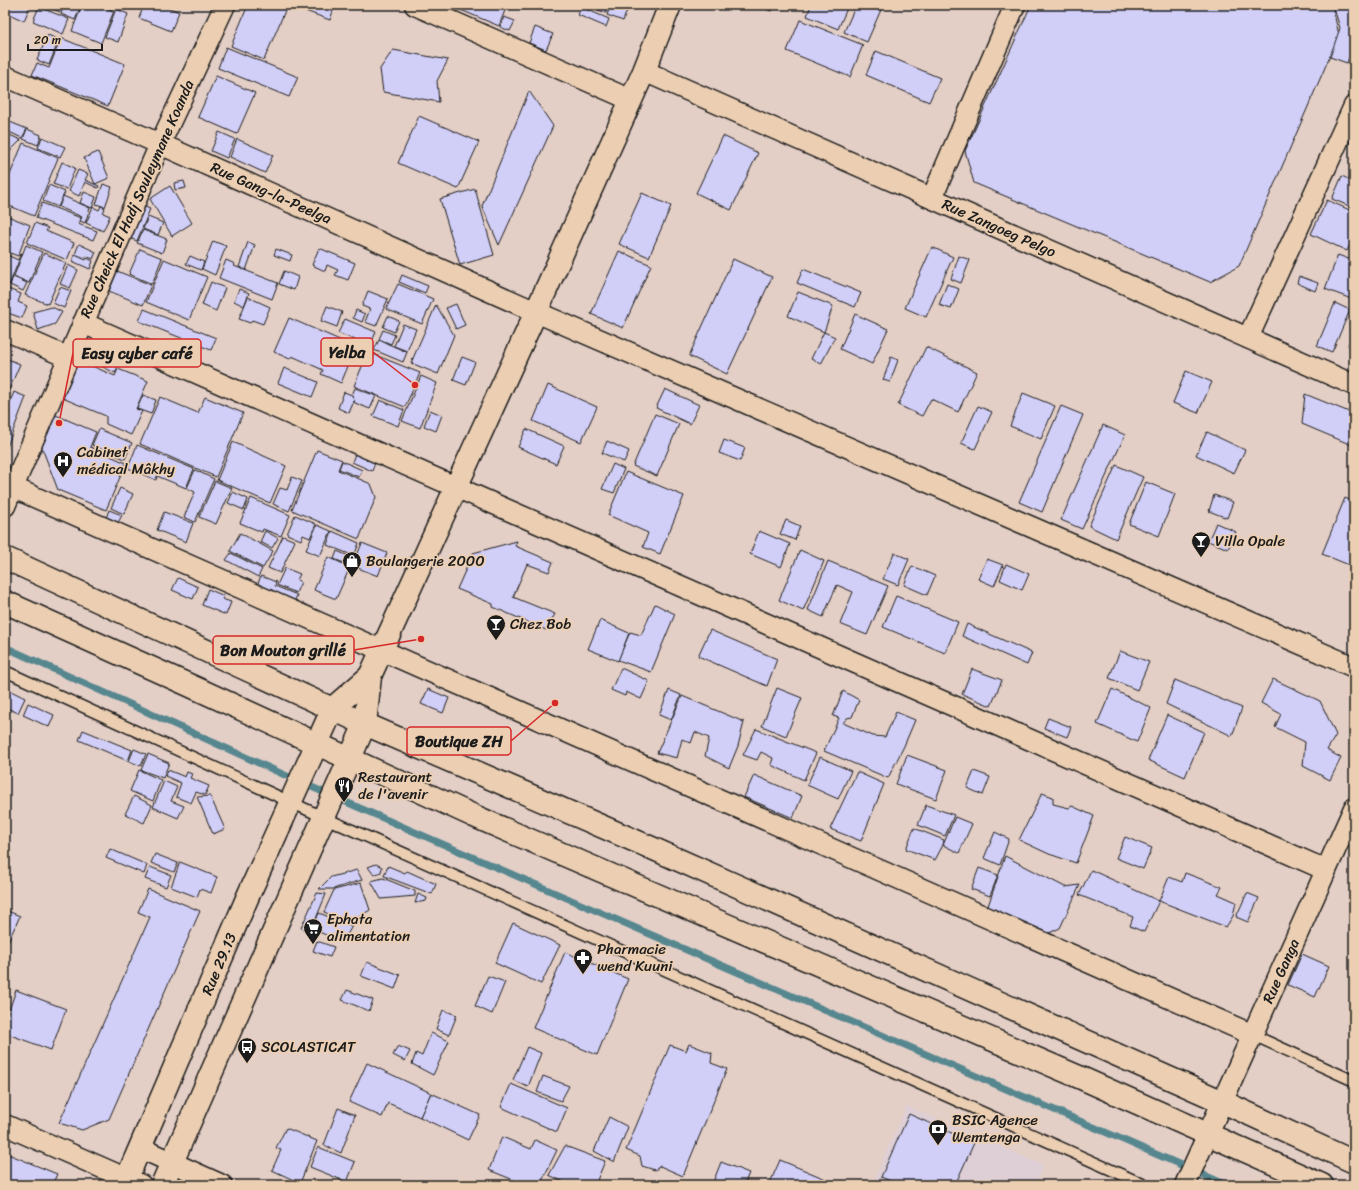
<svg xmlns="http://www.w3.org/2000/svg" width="1359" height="1190" viewBox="0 0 1359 1190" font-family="Sriracha,sans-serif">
<rect width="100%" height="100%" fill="#e4cfc7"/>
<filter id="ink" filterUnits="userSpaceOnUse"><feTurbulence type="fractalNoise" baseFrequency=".025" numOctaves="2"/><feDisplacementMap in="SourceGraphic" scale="8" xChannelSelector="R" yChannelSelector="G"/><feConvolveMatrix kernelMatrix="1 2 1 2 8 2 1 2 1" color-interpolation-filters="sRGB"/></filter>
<g filter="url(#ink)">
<!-- built -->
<polygon fill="#decfd6" points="907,1106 1043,1165 1035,1185 872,1185"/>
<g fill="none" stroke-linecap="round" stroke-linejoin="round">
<!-- stream -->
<polyline stroke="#57878f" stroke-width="7" points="5,647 300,782 1227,1185"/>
</g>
<!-- building -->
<g fill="#d1cff8" stroke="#1c1c1c">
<polygon points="5,5 27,5 30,6 24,21 5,12"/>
<polygon points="44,5 63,5 60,12"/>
<polygon points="64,5 81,6 75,20 61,14"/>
<polygon points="82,5 99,5 114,11 101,43 72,31"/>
<polygon points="144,5 162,5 179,12 171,31 139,18"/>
<polygon points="248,5 287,6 264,60 231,46"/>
<polygon points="289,5 335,5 330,20"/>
<polygon points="449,5 507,5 499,26"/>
<polygon points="586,5 609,5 606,13"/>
<polygon points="611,5 629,5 623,21 607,15"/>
<polygon points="755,5 773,5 771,11"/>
<polygon points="811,5 845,5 848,6 838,29 807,16"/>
<polygon points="856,5 883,5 867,42 844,32"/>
<polygon points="1031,5 1332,5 1339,35 1239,266 1210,282 974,183 965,151"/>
<polygon points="1333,5 1352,5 1354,11 1354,44 1347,63 1330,57 1340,28"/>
<polygon points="39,7 69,19 63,34 33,21"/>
<polygon points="581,7 609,19 606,27 578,15"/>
<polygon points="116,9 128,14 118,42 105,37"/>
<polygon points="504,17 515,21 510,31 500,27"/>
<polygon points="800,20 863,45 850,77 787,51"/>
<polygon points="535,27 553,34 546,50 529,43"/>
<polygon points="48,35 59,40 49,65 37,60"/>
<polygon points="61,38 125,64 108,106 32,75 37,63 49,68"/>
<polygon points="226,47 298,77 289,97 218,68"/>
<polygon points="393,50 448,60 437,81 439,102 383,92 380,69"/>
<polygon points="876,51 940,78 929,102 866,75"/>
<polygon points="216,76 255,93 237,134 198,117"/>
<polygon points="529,91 553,126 499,245 482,206"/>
<polygon points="419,116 479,142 458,189 398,163"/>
<polygon points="5,120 27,129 22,138 5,130"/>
<polygon points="27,129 41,135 38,145 23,139"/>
<polygon points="219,132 235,139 227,158 211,151"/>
<polygon points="5,133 21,140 11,150 5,164"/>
<polygon points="723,136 758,153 731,210 696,193"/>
<polygon points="42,137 65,147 60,157 38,148"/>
<polygon points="237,139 273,155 265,173 230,157"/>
<polygon points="23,143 58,158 34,216 5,204 5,187"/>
<polygon points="98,152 109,178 95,184 84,158"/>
<polygon points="62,162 75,168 67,189 53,184"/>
<polygon points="78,170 88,174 85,180 99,186 98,188 85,182 79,196 69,191"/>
<polygon points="1342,176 1354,182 1354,208 1332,199"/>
<polygon points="184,181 186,188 175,190 174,183"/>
<polygon points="103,184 112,187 105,207 96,204"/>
<polygon points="49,185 65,192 58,207 43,201"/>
<polygon points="170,186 192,223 172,236 150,199"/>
<polygon points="475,189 494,255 460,265 440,199"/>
<polygon points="84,192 96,197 92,208 80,203"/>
<polygon points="642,193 671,206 649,257 619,244"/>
<polygon points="63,196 90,208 85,223 80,221 82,217 59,207"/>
<polygon points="1327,200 1354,212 1354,236 1347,251 1311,234"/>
<polygon points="42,203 81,218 78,224 97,231 93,240 36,218"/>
<polygon points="140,205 150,209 137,241 127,237"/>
<polygon points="101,206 105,208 103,213 110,216 103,231 86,223 93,207 99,210"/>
<polygon points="5,215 30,225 18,256 5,251 5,247 9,238 5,236"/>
<polygon points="148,217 163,223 158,235 143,229"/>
<polygon points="35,223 48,228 46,231 74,243 67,260 27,243"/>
<polygon points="143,230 167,239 162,253 137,243"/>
<polygon points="213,241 226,246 215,275 202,269"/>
<polygon points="248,242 255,245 246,270 239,267"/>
<polygon points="79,244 96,252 93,259 86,256 85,258 75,254"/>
<polygon points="26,245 42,252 29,283 14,276"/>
<polygon points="932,247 953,257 926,317 905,308"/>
<polygon points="319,248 355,263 348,280 335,275 338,270 327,265 325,271 312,265"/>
<polygon points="140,249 162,258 152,284 129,274"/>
<polygon points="276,249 292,255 290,261 274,255"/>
<polygon points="619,251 651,265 623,328 591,314"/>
<polygon points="21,253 22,253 5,295 5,254 18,260"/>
<polygon points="44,253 66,263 48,304 25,295"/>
<polygon points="75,255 86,260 87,258 93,261 90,269 72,261"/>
<polygon points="1338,255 1354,261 1354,300 1325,289"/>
<polygon points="190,256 204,262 201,270 186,264"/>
<polygon points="959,256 970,260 961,283 951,279"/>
<polygon points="164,259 207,277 189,320 146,302"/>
<polygon points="733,259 772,277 727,374 689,356"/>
<polygon points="226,260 235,264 234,266 278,283 272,299 219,278"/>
<polygon points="68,265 78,270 70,288 60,284"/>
<polygon points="803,269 861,293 855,307 797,283"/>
<polygon points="117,271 151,285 143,305 109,291"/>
<polygon points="284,271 298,277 294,290 279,284"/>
<polygon points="402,275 428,286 425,293 399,282"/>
<polygon points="1299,276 1318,283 1315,291 1297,283"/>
<polygon points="13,277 27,283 23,291 10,285"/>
<polygon points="211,282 225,288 216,311 202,305"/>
<polygon points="398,284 433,299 422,324 386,309"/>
<polygon points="947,284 959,289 951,309 939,305"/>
<polygon points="60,287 71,291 64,308 53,303"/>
<polygon points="8,289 21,294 18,302 27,306 22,318 5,312 5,297"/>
<polygon points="239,289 249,293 244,306 234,301"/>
<polygon points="368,291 388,299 376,326 365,322 370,309 362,306"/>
<polygon points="798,292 833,306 824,332 788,316"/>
<polygon points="248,297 270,307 263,324 252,320 250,323 239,319"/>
<polygon points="1335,303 1350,310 1332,352 1317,346"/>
<polygon points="456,304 465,325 456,329 446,308"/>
<polygon points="436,305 454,335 438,374 411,363"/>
<polygon points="327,306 342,312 337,327 321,321"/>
<polygon points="52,307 62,312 55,324 38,330 33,312"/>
<polygon points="144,309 216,338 211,350 139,321"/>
<polygon points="356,310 365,314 362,322 353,318"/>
<polygon points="855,314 888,329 872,364 840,349"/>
<polygon points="388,316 399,321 394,332 383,327"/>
<polygon points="289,318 356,347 341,383 321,374 323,370 292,356 290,359 274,352"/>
<polygon points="345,319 376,332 370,346 338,333"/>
<polygon points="403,324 416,329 407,351 394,346"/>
<polygon points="383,330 395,335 391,344 379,339"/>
<polygon points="1354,331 1354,348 1348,345"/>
<polygon points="824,332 835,337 821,364 811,359"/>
<polygon points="379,340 407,352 403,362 374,350"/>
<polygon points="926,347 977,372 958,412 931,399 922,416 898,405"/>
<polygon points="368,352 420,373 405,407 354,386"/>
<polygon points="105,356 120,362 115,373 101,366"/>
<polygon points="462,357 475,362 466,385 453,380"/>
<polygon points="891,357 898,360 890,382 883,380"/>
<polygon points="5,358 20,364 5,399"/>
<polygon points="76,359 115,376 118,369 148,381 136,409 142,411 131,435 106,424 106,416 60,397"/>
<polygon points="284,368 318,382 312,397 278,383"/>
<polygon points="1186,371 1212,382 1198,413 1173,403"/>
<polygon points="421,376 437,383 420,428 402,421"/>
<polygon points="548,385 597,407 581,442 533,421"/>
<polygon points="355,388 376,396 370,409 355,403 352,395"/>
<polygon points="665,389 699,405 690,424 656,408"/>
<polygon points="14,392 26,397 5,452 5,414"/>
<polygon points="344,392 352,395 354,401 349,413 338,408"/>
<polygon points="1023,393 1055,406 1041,439 1010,426"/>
<polygon points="1305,394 1354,414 1354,446 1302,424"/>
<polygon points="143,395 156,400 151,414 137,409"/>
<polygon points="160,397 198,413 205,397 243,413 216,477 140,444"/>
<polygon points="380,400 404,410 398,426 373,416"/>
<polygon points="978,406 992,412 975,449 961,443"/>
<polygon points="1061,406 1083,415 1042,512 1019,502"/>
<polygon points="430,410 442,415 436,431 424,426"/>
<polygon points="51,413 96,432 90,447 126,463 106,510 58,490 39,440"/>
<polygon points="655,414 679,424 657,476 633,466"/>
<polygon points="1103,425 1125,435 1082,529 1061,520"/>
<polygon points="99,429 132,443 125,459 92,445"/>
<polygon points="526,429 564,446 556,464 518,447"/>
<polygon points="1207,432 1245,450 1234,473 1196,455"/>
<polygon points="724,440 745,448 740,461 719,453"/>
<polygon points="607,441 629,451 624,462 602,453"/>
<polygon points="233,442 286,466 270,503 217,480"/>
<polygon points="137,445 194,469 186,488 157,476 156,480 128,468"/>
<polygon points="317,450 342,460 338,470 371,484 376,497 359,539 292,510"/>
<polygon points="355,454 375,463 372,471 352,462"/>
<polygon points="342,461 362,470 359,477 339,469"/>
<polygon points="613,464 624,469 614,493 602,489"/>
<polygon points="1116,465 1143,477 1116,539 1089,526"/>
<polygon points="195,470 214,479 195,522 184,517 195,492 187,488"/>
<polygon points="626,472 684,496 660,554 643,547 648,533 608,515"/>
<polygon points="292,477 302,481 289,511 273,504 280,488 287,490"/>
<polygon points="215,481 232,488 216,524 199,517"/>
<polygon points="1146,482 1175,494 1159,536 1129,524"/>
<polygon points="120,488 133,494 124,514 111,508"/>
<polygon points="233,492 248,499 244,510 228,503"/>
<polygon points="1214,495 1233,502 1227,518 1209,511"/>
<polygon points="251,498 290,515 281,536 263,529 262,532 240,523"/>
<polygon points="1345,498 1354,502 1354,567 1322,554"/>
<polygon points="109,510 122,515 118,523 106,518"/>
<polygon points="164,512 193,523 186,542 157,530"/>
<polygon points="295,515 316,524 310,538 303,535 301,540 287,534"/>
<polygon points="786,520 800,526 795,540 780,534"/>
<polygon points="1216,523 1236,532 1228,549 1208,541"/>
<polygon points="317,525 331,531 320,556 306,550"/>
<polygon points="265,531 278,538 272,548 260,542"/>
<polygon points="332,531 359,543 354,556 327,545"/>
<polygon points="759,531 790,544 781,567 750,554"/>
<polygon points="240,533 273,551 263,568 230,551"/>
<polygon points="283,536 295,541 280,573 268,568"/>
<polygon points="517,541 515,546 553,562 549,572 527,564 513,597 555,614 546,630 493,607 493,604 457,589 473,553"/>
<polygon points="362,543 387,553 378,576 353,566"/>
<polygon points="800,550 824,561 803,611 779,600"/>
<polygon points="337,551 353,558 349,565 334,559"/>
<polygon points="231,553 262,569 258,577 226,560"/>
<polygon points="894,553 909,559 898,585 883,579"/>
<polygon points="328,557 350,567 336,599 314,590"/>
<polygon points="987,559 1003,565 994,586 978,579"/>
<polygon points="828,561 888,586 867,635 840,624 853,592 837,585 823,617 808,610"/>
<polygon points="1006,564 1029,574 1022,590 1000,580"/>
<polygon points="912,566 935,576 927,595 904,585"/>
<polygon points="285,568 300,574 297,580 301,582 296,593 277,585"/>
<polygon points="261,576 276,582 275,586 297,595 292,608 254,593"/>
<polygon points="178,578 198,587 193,599 172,590"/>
<polygon points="208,589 224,596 222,599 231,602 226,615 202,605"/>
<polygon points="896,596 958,622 945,653 883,627"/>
<polygon points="655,604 675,614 651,672 618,660 630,632 641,635"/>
<polygon points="600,620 629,633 618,661 588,649"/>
<polygon points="967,624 1032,653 1027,665 962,636"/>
<polygon points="710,630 777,659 767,686 698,656"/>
<polygon points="1120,651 1149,662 1137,690 1109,678"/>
<polygon points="621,668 649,681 641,699 626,692 625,696 611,690"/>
<polygon points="972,669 1002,680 991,706 962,694"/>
<polygon points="1273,679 1320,701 1336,735 1327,750 1341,758 1330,780 1303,766 1305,742 1275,727 1281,714 1261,703"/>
<polygon points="1175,680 1242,708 1232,736 1166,704"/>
<polygon points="5,688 25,698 18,713 5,707"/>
<polygon points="777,688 802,698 786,736 762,726"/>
<polygon points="428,689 449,698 443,713 421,704"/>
<polygon points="1112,689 1151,708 1137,742 1097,724"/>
<polygon points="669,690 681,695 671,720 659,715"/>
<polygon points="843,691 859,700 852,717 847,718 843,723 873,736 885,737 896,712 915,720 904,746 888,778 824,751 839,718 833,716"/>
<polygon points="682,696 744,722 738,746 729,768 705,756 709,738 695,732 691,743 682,739 677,758 657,753"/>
<polygon points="28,703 54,715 49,727 23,715"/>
<polygon points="1167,715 1204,732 1185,777 1148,760"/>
<polygon points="1048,718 1071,727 1067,737 1044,728"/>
<polygon points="756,729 816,753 804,780 771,765 773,758 761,752 757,760 743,755"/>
<polygon points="83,730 132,750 128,761 79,740"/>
<polygon points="134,749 146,754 141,766 129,761"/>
<polygon points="148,754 169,763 163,778 141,770"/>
<polygon points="907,755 947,770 936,799 896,784"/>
<polygon points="820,757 851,771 838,799 807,785"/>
<polygon points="139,770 161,780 153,801 130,791"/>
<polygon points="168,770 185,777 187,772 192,774 190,778 209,786 205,795 196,792 191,803 176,797 181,783 165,776"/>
<polygon points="974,771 990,777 983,795 967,788"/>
<polygon points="857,772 884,784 861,841 830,829"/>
<polygon points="754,775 802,796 793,818 744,797"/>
<polygon points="164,781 177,787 171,801 184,806 178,818 153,807"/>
<polygon points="1042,793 1053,797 1053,804 1069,808 1072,806 1094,816 1076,863 1049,854 1019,840"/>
<polygon points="134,796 152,805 144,823 125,814"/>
<polygon points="210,796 225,829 213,834 197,797"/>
<polygon points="926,805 954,815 945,836 918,825"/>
<polygon points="955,817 972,824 959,853 943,845"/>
<polygon points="914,828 944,840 943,845 935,860 906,849"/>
<polygon points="995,832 1009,839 1000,865 984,858"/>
<polygon points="1125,837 1152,848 1143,869 1116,858"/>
<polygon points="110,849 147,865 144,874 106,858"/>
<polygon points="155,854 178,863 174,872 151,863"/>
<polygon points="1005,856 1065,887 1080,885 1060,928 1047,934 987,909"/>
<polygon points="180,862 217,877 211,893 200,889 197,897 171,887"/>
<polygon points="376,864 382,867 381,872 374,875 368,867"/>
<polygon points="388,866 405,873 407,871 436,884 432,894 384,876"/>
<polygon points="150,867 171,875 166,887 145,879"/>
<polygon points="979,868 998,875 990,896 971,889"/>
<polygon points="357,870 362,880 333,889 319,889 331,877"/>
<polygon points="1091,870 1159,901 1144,932 1130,926 1133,917 1079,895"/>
<polygon points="1185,873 1222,887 1218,894 1236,902 1233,916 1226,927 1159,901 1169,877 1182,882"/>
<polygon points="383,878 415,891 415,896 381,899 371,881"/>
<polygon points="361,883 370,910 349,923 324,912 334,890"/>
<polygon points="148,889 200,911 109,1119 82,1130 59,1123 150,917 138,912"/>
<polygon points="317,893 326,894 311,931 301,928"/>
<polygon points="1247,893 1259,898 1248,922 1236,917"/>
<polygon points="418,894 427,898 426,901 415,903"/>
<polygon points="5,910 20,916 5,948"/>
<polygon points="319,913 352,926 343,942 312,929"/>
<polygon points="513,923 560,945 541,984 495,963"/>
<polygon points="317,941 334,947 330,957 313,951"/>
<polygon points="565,952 628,979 597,1055 533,1028"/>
<polygon points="1302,954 1329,966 1315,997 1288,985"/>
<polygon points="367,962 400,975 395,989 361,976"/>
<polygon points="488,976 505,982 492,1014 475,1006"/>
<polygon points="16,990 66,1009 51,1050 5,1033 5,1022"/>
<polygon points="347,990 373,1000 369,1011 342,1000"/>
<polygon points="443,1010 457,1015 449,1035 436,1029"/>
<polygon points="431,1033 449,1041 433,1075 412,1064 416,1053 422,1056"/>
<polygon points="689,1044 712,1053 711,1063 727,1069 683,1176 660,1166 655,1170 642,1166 640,1156 626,1150 670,1045 686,1051"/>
<polygon points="398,1046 410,1051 405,1061 393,1055"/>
<polygon points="527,1047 541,1053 528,1087 513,1080"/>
<polygon points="367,1063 431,1093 420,1117 388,1103 382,1117 349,1102"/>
<polygon points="543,1076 569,1086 561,1101 537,1092"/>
<polygon points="511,1084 567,1108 557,1132 501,1107"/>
<polygon points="431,1093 480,1115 468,1140 420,1117"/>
<polygon points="338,1108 355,1115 341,1153 324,1145"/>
<polygon points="909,1114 974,1143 955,1185 900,1185 881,1177"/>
<polygon points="609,1117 628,1127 614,1162 594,1151"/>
<polygon points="286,1128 317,1141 300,1183 272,1170 281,1150 276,1148"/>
<polygon points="502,1137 531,1149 535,1140 557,1150 540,1185 526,1185 489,1170"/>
<polygon points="565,1146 605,1161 595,1185 570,1185 549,1175"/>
<polygon points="318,1147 355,1162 347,1182 310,1167"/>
<polygon points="8,1154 57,1174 52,1185 8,1185 5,1184 5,1162"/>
<polygon points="780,1160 840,1185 769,1185"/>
<polygon points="721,1162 749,1173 744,1185 712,1185"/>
</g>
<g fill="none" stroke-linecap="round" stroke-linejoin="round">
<!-- service casing -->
<g stroke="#1c1c1c" stroke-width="13">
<g id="service">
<polyline points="5,671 323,817 1145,1185"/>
<polyline points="1253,1035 1354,1081"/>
</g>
</g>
<!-- minor casing -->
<g stroke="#1c1c1c" stroke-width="23">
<g id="minor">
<polyline points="415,5 631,100"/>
<polyline points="644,71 1354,385"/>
<polyline points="5,76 160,144 536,312 1354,667"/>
<polyline points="932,198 1015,5"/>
<polyline points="83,323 1326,870"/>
<polyline points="5,330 69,358"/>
<polyline points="1248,338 1354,106"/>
<polyline points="5,484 1253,1035"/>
<polyline points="5,506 160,144 225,5"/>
<polyline points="5,1125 141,1185"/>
<polyline points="140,1148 222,1185"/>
<polyline points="1185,1185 1354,808"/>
</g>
</g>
<!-- secondary casing -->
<g stroke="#1c1c1c" stroke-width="25">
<g id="secondary">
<polyline points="124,1185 248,896 333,708 370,676"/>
<polyline points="162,1185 365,724 370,676 536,312 644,71 670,5"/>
</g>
</g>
<!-- primary casing -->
<g stroke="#1c1c1c" stroke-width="25">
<g id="primary">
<polyline points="5,558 365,724 654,849 1223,1102 1354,1162"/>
<polyline points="5,602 202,691 474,816 1079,1077 1322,1185"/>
</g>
</g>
<!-- service -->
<use href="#service" stroke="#eccfb2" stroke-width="10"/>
<!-- minor -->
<use href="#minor" stroke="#eccfb2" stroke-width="20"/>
<!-- secondary -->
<use href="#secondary" stroke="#eccfb2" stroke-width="22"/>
<!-- primary -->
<use href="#primary" stroke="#eccfb2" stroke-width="22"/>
</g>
</g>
<!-- icons -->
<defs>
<g id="hospital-pin" transform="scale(1)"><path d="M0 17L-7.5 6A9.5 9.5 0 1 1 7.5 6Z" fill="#1c1c1c" stroke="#eccfb2"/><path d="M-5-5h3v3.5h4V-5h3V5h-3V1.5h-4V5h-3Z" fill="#fff"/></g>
<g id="bar-pin" transform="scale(1)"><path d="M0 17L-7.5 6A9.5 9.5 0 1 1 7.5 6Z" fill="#1c1c1c" stroke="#eccfb2"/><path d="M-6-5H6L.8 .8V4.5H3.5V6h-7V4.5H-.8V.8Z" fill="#fff"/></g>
<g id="shop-pin" transform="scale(1)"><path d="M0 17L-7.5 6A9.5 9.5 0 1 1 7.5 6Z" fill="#1c1c1c" stroke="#eccfb2"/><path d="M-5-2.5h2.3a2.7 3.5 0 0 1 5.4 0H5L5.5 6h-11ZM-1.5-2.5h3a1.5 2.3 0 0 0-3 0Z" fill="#fff"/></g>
<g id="restaurant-pin" transform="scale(1)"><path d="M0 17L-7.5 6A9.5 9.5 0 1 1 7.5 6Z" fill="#1c1c1c" stroke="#eccfb2"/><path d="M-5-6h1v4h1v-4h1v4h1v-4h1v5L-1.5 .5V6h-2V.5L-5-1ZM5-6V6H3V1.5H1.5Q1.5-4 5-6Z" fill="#fff"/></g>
<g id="supermarket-pin" transform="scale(1)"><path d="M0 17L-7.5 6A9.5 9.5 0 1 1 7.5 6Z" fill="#1c1c1c" stroke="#eccfb2"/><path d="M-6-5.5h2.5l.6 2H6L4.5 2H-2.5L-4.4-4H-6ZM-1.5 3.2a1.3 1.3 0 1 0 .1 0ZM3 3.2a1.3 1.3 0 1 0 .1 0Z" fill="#fff"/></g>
<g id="pharmacy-pin" transform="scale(1)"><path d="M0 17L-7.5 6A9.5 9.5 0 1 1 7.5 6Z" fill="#1c1c1c" stroke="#eccfb2"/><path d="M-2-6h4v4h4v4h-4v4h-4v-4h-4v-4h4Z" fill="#fff"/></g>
<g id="bus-pin" transform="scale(1)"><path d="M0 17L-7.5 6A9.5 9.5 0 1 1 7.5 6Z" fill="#1c1c1c" stroke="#eccfb2"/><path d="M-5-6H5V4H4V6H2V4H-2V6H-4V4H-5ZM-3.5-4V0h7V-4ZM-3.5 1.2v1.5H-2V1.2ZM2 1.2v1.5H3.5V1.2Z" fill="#fff"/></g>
<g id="bank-pin" transform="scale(1)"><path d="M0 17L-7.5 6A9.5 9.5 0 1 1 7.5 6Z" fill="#1c1c1c" stroke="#eccfb2"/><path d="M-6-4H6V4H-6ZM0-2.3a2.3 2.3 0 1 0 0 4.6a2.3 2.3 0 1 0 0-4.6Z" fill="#fff"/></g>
</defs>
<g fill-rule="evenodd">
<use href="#hospital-pin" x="63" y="461"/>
<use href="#bar-pin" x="1201" y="541"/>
<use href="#shop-pin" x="352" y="561"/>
<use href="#bar-pin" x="496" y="624"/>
<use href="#restaurant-pin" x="344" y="786"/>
<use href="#supermarket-pin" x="313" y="928"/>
<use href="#pharmacy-pin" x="583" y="958"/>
<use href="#bus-pin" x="247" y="1047"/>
<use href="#bank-pin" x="938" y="1129"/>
</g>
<g text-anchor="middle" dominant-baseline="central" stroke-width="3.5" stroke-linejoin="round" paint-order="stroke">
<!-- street labels -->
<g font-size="15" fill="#1c1c1c" stroke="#eccfb2">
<text transform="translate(271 193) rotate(24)">Rue Gang-la-Peelga</text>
<text transform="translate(137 199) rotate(-66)">Rue Cheick El Hadj Souleymane Koanda</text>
<text transform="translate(999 228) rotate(24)">Rue Zangoeg Pelgo</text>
<text transform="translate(219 964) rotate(-67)">Rue 29.13</text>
<text transform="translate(1281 971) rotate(-66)">Rue Ganga</text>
</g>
<!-- poi labels -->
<g font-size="15" fill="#1c1c1c" stroke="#eccfb2" text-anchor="start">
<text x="77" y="452">Cabinet<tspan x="77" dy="17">médical Mâkhy</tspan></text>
<text x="1215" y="541">Villa Opale</text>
<text x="366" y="561">Boulangerie 2000</text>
<text x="510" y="624">Chez Bob</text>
<text x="358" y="777">Restaurant<tspan x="358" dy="17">de l'avenir</tspan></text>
<text x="327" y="919">Ephata<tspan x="327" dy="17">alimentation</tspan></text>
<text x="597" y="949">Pharmacie<tspan x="597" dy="17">wend Kuuni</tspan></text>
<text x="261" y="1047">SCOLASTICAT</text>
<text x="952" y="1120">BSIC Agence<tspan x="952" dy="17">Wemtenga</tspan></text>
</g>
</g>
<!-- callouts -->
<path fill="none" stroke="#d62828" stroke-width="1.5" d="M415 385L373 352M59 423L73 353M421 639L354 650M555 703L511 741"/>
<g fill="#d62828" stroke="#eccfb2" stroke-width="1.5">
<circle cx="415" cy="385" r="4"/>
<circle cx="59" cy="423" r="4"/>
<circle cx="421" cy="639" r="4"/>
<circle cx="555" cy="703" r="4"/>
</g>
<g fill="#eccfb2" stroke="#d62828" stroke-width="1.5">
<rect x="321" y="338" width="52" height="28" rx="4"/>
<rect x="73" y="339" width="128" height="28" rx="4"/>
<rect x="213" y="636" width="141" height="28" rx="4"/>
<rect x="407" y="727" width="104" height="28" rx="4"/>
</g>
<g font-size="16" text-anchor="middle" font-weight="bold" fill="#1c1c1c">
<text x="347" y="358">Yelba</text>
<text x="137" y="359">Easy cyber café</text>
<text x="283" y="656">Bon Mouton grillé</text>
<text x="459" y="747">Boutique ZH</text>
</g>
<!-- margin -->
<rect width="1359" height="1190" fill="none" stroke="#eccfb2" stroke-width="20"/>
<rect x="10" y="10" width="1339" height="1170" fill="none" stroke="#1c1c1c" stroke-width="1.5" filter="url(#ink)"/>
<!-- scale -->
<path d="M28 44v6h74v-6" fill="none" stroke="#1c1c1c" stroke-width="2"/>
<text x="34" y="44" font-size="12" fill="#1c1c1c" stroke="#eccfb2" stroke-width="3" paint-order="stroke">20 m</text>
</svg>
